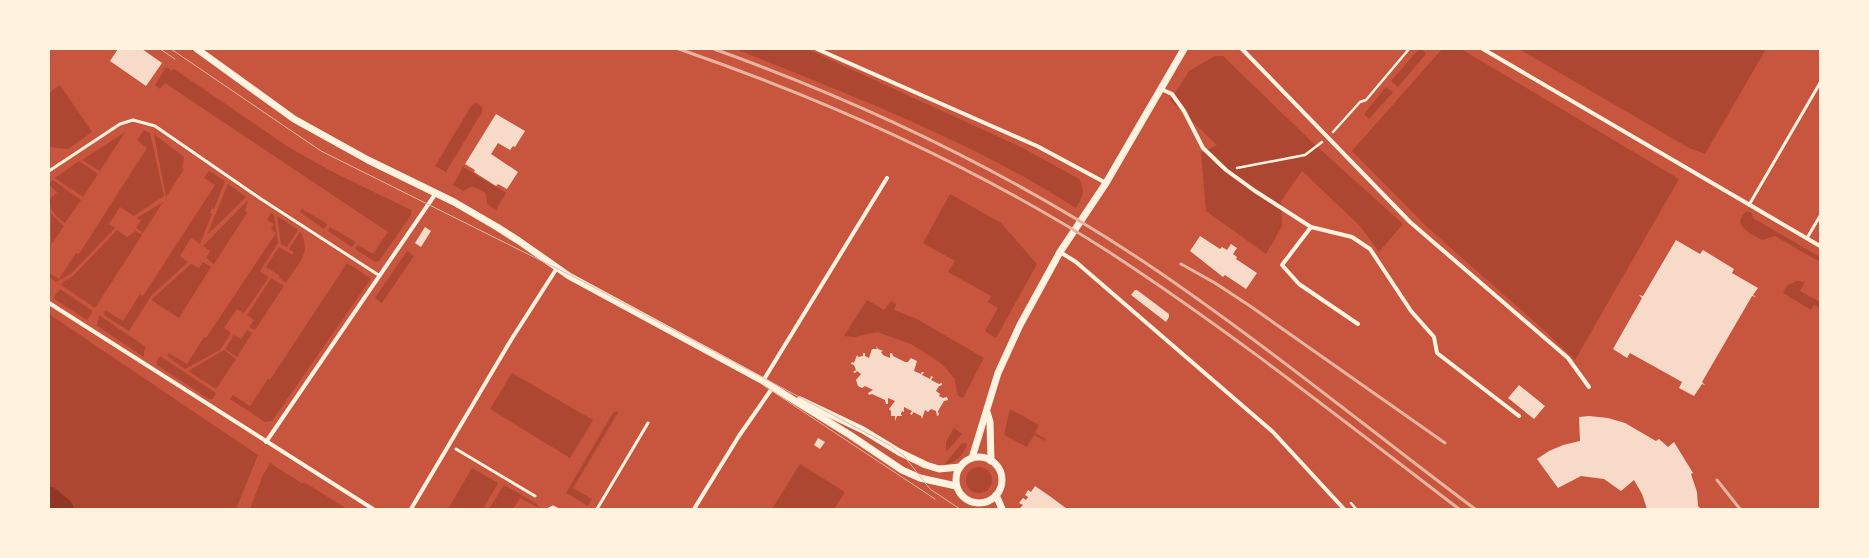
<svg xmlns="http://www.w3.org/2000/svg" width="1869" height="558" viewBox="0 0 1869 558" font-family="'Alegreya Sans',sans-serif">
<rect width="100%" height="100%" fill="#c8553d"/>
<!-- green -->
<g fill="#ae4732">
<path d="M736,49H807L1023,148L1079,179C1086,190 1082,198 1076,208C970,140 851,96 736,49Z"/>
<polygon points="1419,49 1422,49 1426,54 1398,87 1391,81"/>
<polygon points="1442,49 1461,49 1679,179 1575,360 1545,331 1427,227 1352,151"/>
<polygon points="1519,49 1766,49 1705,154 1689,148"/>
<polygon points="1215,56 1223,56 1311,141 1403,224 1379,252 1360,226 1302,171 1281,201 1282,226 1266,254 1206,211 1201,153 1217,145 1170,100 1189,71"/>
<polygon points="166,67 172,71 174,69 290,148 331,171 411,210 411,215 379,261 375,262 355,249 358,245 373,254 388,232 165,83 160,89 155,85"/>
<polygon points="60,85 92,132 68,149 49,147 49,93"/>
<polygon points="1386,87 1393,92 1369,119 1364,114"/>
<polygon points="477,103 482,107 482,112 446,172 435,166 470,108 473,104"/>
<polygon points="144,130 150,133 164,196 134,216 120,207 109,224 115,228 71,274 56,282 49,277 49,273 59,279 76,253 79,254 147,148 137,140"/>
<polygon points="125,132 100,171 82,160"/>
<polygon points="154,134 184,157 182,168 184,169 166,197"/>
<polygon points="79,161 98,174 83,197 55,178"/>
<polygon points="463,167 506,193 496,210 487,204 486,193 472,186 463,191 453,185"/>
<polygon points="209,171 225,181 214,209 212,208 210,213 212,214 200,244 191,238 180,256 188,262 151,296 129,331 104,315 105,310 123,321 140,294 143,296 215,185 204,178"/>
<path d="M53,180L81,200L65,223C57,218 49,209 49,199L57,193L49,184Z"/>
<polygon points="228,184 246,197 207,235"/>
<polygon points="950,194 1001,223 1037,264 996,338 985,331 998,308 988,302 991,296 948,272 955,261 923,243"/>
<polygon points="248,200 245,211 247,213 214,264 206,258 210,251 203,246"/>
<polygon points="163,202 143,233 136,228 141,220 137,218"/>
<polygon points="302,209 326,223 327,225 324,229 300,212"/>
<path d="M1746,212H1751L1753,218L1820,257V262L1775,236L1762,240C1752,235 1730,224 1746,212Z"/>
<polygon points="271,213 274,215 278,243 260,271 269,277 244,313 237,309 224,328 231,333 220,350 185,369 167,356 169,353 187,364 204,337 206,338 276,233 271,229 274,224 267,220"/>
<polygon points="51,214 64,226 51,245"/>
<polygon points="277,216 298,230 287,247 281,244"/>
<polygon points="330,227 354,241 355,243 352,247 328,231"/>
<polygon points="117,230 127,237 136,231 142,235 95,308 61,285 63,282 73,276"/>
<path d="M300,232C313,252 297,265 286,283L279,278L280,276L266,267L279,247L292,255L294,252L289,249Z"/>
<polygon points="407,251 414,256 382,303 375,298"/>
<polygon points="203,262 211,267 179,318 151,300 191,264 199,268"/>
<polygon points="347,263 370,278 370,280 272,421 265,422 230,399 233,395 250,406 268,379 270,380"/>
<polygon points="271,278 284,286 255,330 249,327 254,320 247,315"/>
<polygon points="1797,281 1805,282 1800,291 1820,302 1820,308 1814,305 1811,310 1783,293 1788,285"/>
<polygon points="60,289 93,311 87,320 53,298"/>
<polygon points="867,300 884,310 891,301 896,304 894,310 917,319 984,358 963,398 958,396 954,378 942,364 911,344 877,332 855,337 844,336"/>
<polygon points="49,314 258,455 236,509 49,509"/>
<polygon points="99,315 146,347 144,351 144,357 97,326"/>
<polygon points="247,330 252,333 237,357 225,349 234,335 241,339"/>
<polygon points="224,350 236,359 216,389 188,371"/>
<polygon points="160,356 216,393 213,399 209,399 157,365 157,361"/>
<polygon points="512,373 593,420 570,458 490,409"/>
<polygon points="1010,409 1039,425 1035,433 1046,439 1045,441 1034,435 1027,447 1004,435"/>
<polygon points="619,411 573,488 592,499 588,506 566,493 613,413"/>
<polygon points="954,428 962,434 961,435 946,452 946,442"/>
<path d="M962,443L967,444C964,455 955,463 944,465Z"/>
<polygon points="270,463 303,484 304,482 347,509 250,509 263,475"/>
<polygon points="800,464 845,492 834,509 772,509"/>
<circle cx="979" cy="480" r="13"/>
<polygon points="472,468 498,483 483,509 448,509"/>
<polygon points="504,485 537,504 539,508 520,498 513,509 489,509"/>
</g>
<g fill="none" stroke-linecap="round" stroke-linejoin="round">
<!-- river -->
<polyline stroke="#8f3625" stroke-width="23" points="49,498 62,509"/>
</g>
<!-- building -->
<g fill="#f7dbc8">
<polygon points="118,49 142,49 162,63 146,86 110,61"/>
<polygon points="496,114 525,131 515,147 513,146 510,150 498,143 491,154 518,172 507,189 498,184 496,186 474,172 475,170 465,164"/>
<polygon points="425,227 431,231 421,247 415,243"/>
<polygon points="1200,236 1220,249 1222,247 1227,250 1231,244 1237,248 1233,254 1237,257 1236,259 1257,273 1246,289 1225,275 1223,277 1190,251"/>
<polygon points="1676,240 1700,254 1703,250 1734,269 1732,273 1758,288 1753,295 1756,297 1752,296 1702,382 1705,385 1702,384 1694,396 1679,388 1682,382 1630,353 1627,358 1613,349 1642,298 1639,295 1643,296"/>
<polygon points="1135,290 1137,290 1169,314 1169,317 1166,322 1131,295"/>
<polygon points="876,346 878,349 883,351 881,352 883,355 890,358 890,353 892,353 893,356 905,362 908,362 911,358 917,361 914,371 921,374 922,372 924,372 922,375 930,379 931,376 933,377 931,380 939,384 942,383 942,385 939,386 936,391 940,394 939,396 943,398 947,397 948,400 944,401 938,411 939,415 937,416 936,411 931,409 928,412 925,410 922,419 921,416 913,412 912,415 910,414 912,411 904,407 904,412 902,411 901,414 902,416 897,416 895,421 895,416 891,416 891,411 889,409 895,401 888,398 888,404 886,404 885,400 872,394 869,395 868,393 873,390 865,386 862,388 858,386 856,380 861,374 857,371 855,373 853,372 856,370 854,365 851,364 852,362 854,363 857,355 858,357 863,356 863,353 865,353 865,356 869,358 872,349 877,349"/>
<polygon points="1519,385 1545,406 1534,419 1508,398"/>
<polygon points="1589,416 1608,418 1625,423 1656,441 1659,439 1668,447 1674,442 1693,473 1691,474 1697,492 1698,506 1701,509 1647,509 1642,494 1634,480 1621,491 1604,479 1581,476 1558,488 1537,459 1549,451 1563,445 1580,441 1579,417"/>
<polygon points="818,438 825,442 820,449 814,445"/>
<polygon points="1035,486 1051,497 1067,509 1020,508 1023,505 1019,503 1023,498 1026,500 1028,497 1025,495 1028,490 1031,492"/>
</g>
<g fill="none" stroke-linecap="round" stroke-linejoin="round">
<!-- path -->
<g stroke="#fff3e0" stroke-width="2.5">
<polyline points="1333,132 1360,102 1366,100 1409,49"/>
<polyline points="1237,168 1305,155 1322,142"/>
<polyline points="1351,503 1356,509"/>
</g>
<!-- service -->
<g stroke="#fff3e0" stroke-width="3">
<polyline points="49,171 120,124 133,120 155,126 261,199 380,276"/>
<polyline points="1749,205 1820,83"/>
<polyline points="1807,238 1820,216"/>
<polyline points="456,449 535,496"/>
<polyline points="549,509 553,507 557,509"/>
<polyline points="597,509 648,423"/>
</g>
<!-- minor -->
<g stroke="#fff3e0" stroke-width="4">
<polyline points="817,49 1037,146 1106,183"/>
<polyline points="1242,49 1410,222 1568,358 1589,387"/>
<polyline points="1483,49 1820,246"/>
<polyline points="1161,89 1172,94 1184,111 1203,148 1226,170 1255,191 1311,227 1352,237 1370,249 1411,311 1434,337 1437,353 1519,416"/>
<polyline points="1311,227 1282,265 1299,284 1358,324"/>
<polyline points="1060,252 1076,262 1273,432 1344,509"/>
<polyline points="49,303 373,509"/>
<polyline points="763,381 887,178"/>
<polyline points="266,442 436,193"/>
<polyline points="411,509 511,340 557,268"/>
<polyline points="694,509 739,436 773,387"/>
</g>
<!-- tertiary -->
<g stroke="#fff3e0" stroke-width="7">
<polyline points="197,49 294,119 368,160 454,202 497,227 519,241 569,276 763,381 850,435 902,470 920,478 956,486"/>
<polyline points="800,400 863,430 899,452 926,465 939,469 960,467"/>
<polyline points="987,412 990,422 991,461"/>
<circle cx="979" cy="480" r="23"/>
<polyline points="972,458 998,373 1020,325 1060,252 1106,183 1184,49"/>
<polyline points="996,495 1002,509"/>
</g>
<!-- tram -->
<g stroke="#e9b49f" stroke-width="1">
<polyline points="160,49 175,59"/>
<polyline points="171,49 321,151 582,281 891,446 904,456 930,489 960,509"/>
<polyline points="763,385 935,499"/>
</g>
<!-- rail -->
<g stroke="#e9b49f" stroke-width="3">
<path d="M679,49C829,101 975,166 1109,252C1230,331 1344,421 1459,509"/>
<path d="M714,49C870,105 1021,178 1159,272C1267,346 1370,430 1475,509"/>
<polyline points="1181,264 1215,283 1250,306 1445,443"/>
<polyline points="1717,480 1740,509"/>
</g>
</g>
<!-- border -->
<rect width="1869" height="558" fill="none" stroke="#fff3e0" stroke-width="100"/>
</svg>
